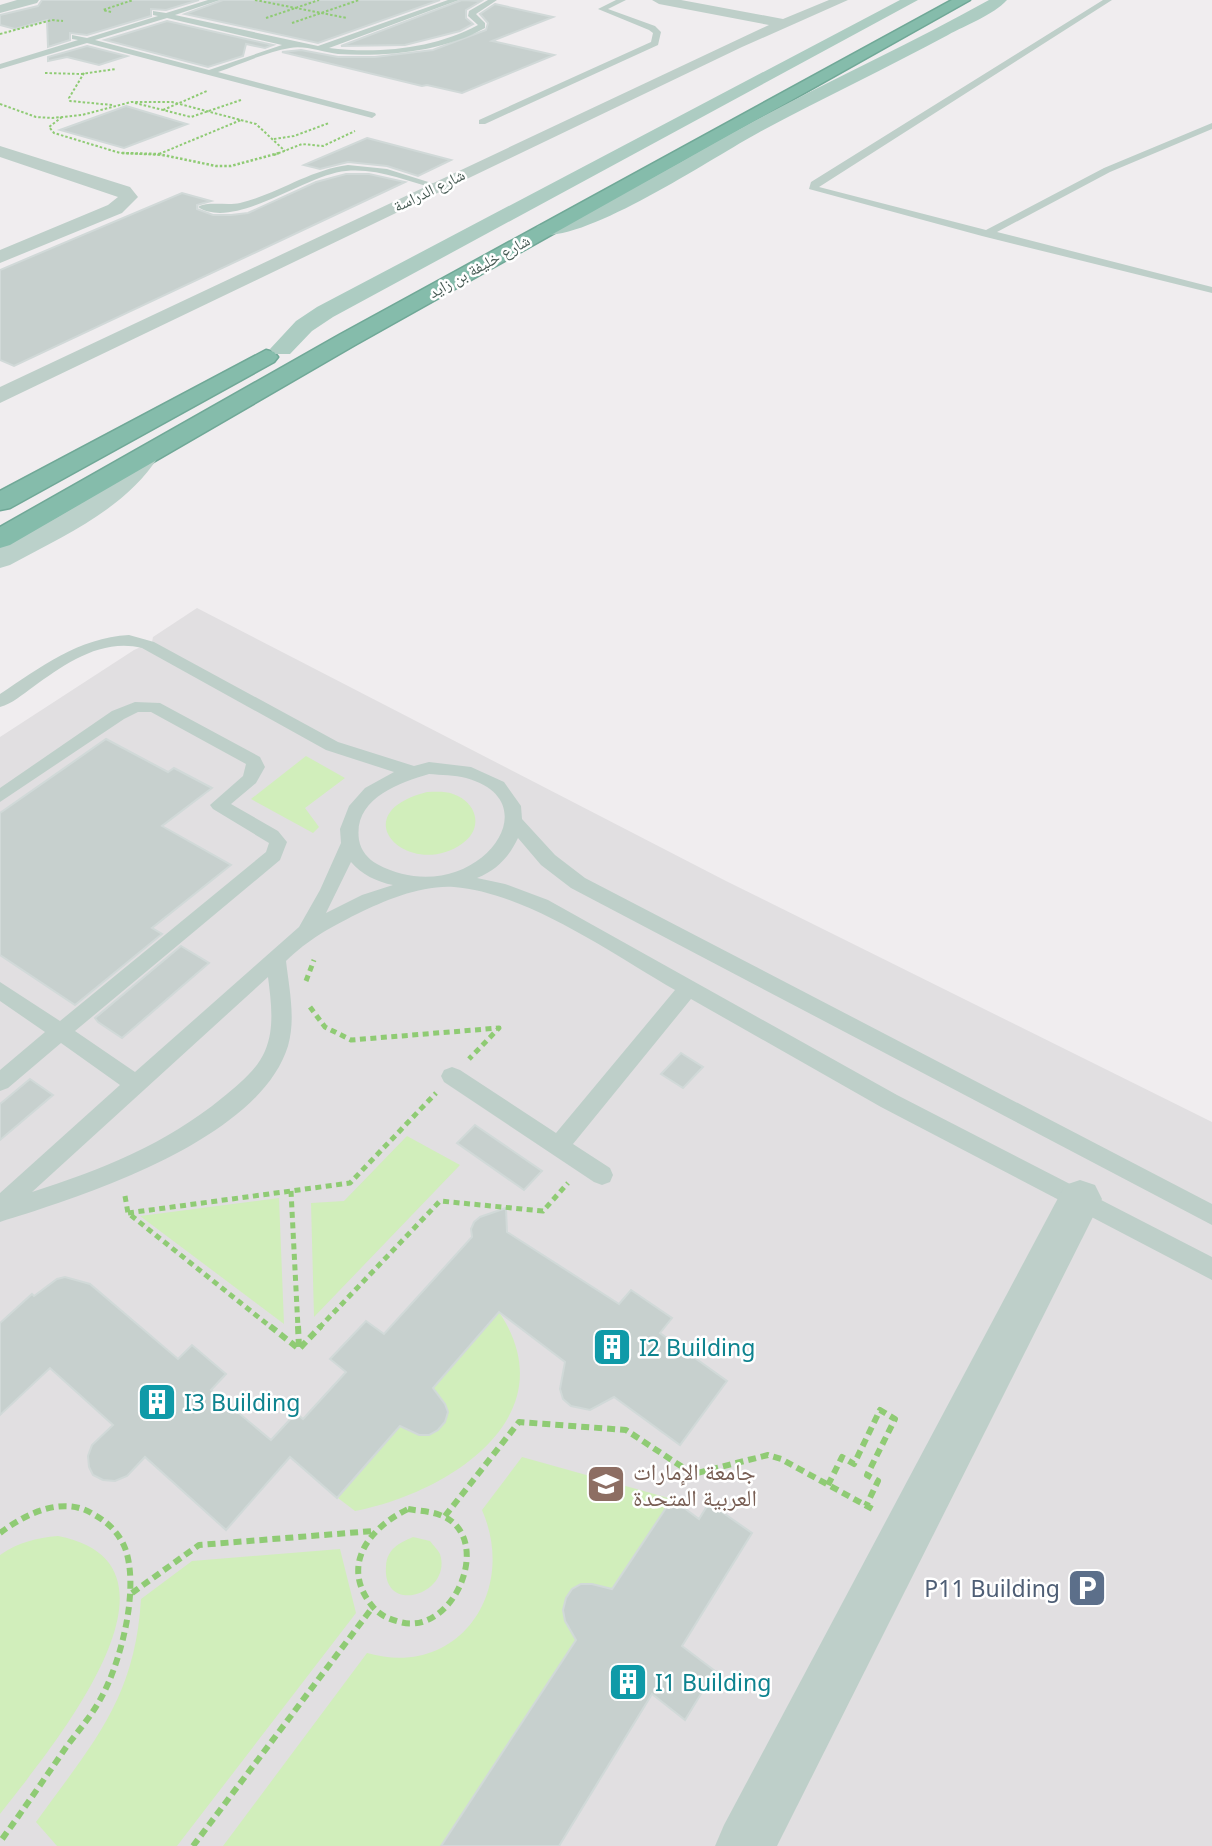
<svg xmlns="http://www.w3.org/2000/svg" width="1212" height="1846" viewBox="0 0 1212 1846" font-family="'Noto Sans','Noto Naskh Arabic',sans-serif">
<rect width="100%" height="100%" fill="#f0edef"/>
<!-- education -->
<polygon fill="#e1dfe1" points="197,608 726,881 1212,1122 1212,1846 0,1846 0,737 134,650 152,642 153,637"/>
<!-- green -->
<g fill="#d1eebb">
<polygon points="306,756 345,778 305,808 319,827 313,833 251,799"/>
<path d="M427,792C436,792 445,791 453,794C477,802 484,828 463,843C410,882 340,814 427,792Z"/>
<polygon points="407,1136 460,1165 314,1317 311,1203 344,1201"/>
<polygon points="279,1198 284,1324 140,1216"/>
<path d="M499,1312C570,1418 445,1494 355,1511L338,1498L402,1423L429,1435C452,1424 451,1405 431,1390Z"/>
<path d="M522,1457L672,1499L609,1593C575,1564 545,1612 578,1637L441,1846H223L367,1653C458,1679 518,1592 482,1510Z"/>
<path d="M58,1536C208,1565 43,1758 0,1814V1555C19,1542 36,1538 58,1536Z"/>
<path d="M413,1537L430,1541C433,1545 438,1550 440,1554C453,1594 382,1617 386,1566C387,1549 399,1543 413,1537Z"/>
<path d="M340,1549L356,1613L177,1846H57L36,1822C92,1744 135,1700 141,1599L192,1561Z"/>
</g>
<!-- building -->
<g fill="#c7d0ce" stroke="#d1d9d8" stroke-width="2">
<polygon points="42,0 199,0 166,10 151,9 151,16 87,35 70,33 70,40 48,47 47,20 15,29 0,25 0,15 38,6"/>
<polygon points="223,0 440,0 318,43 185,14"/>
<polygon points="462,0 481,1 466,10 466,18 473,24 460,31 405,45 341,46"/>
<polygon points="495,4 553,17 492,41 554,55 462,93 427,85 422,86 282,52 301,50 338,57 375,57 433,50 486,30 488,23 480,14"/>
<polygon points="167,21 273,45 265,48 246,44 243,56 208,67 105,40"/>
<polygon points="87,46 127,56 99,65 67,57 48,61 48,57"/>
<polygon points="126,106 187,124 124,148 60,130"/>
<polygon points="367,138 451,160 418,176 387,166 348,162 320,169 304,165"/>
<polygon points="346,174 369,174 405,182 14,366 0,360 0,270 182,193 211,201 197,205 197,209 213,215 231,215 248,213 316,182"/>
<polygon points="106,739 168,772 174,768 212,788 162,826 231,865 152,928 162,934 75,1005 0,955 0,813"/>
<polygon points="181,946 209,963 122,1038 98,1022 95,1018"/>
<polygon points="681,1053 703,1067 683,1088 661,1074"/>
<polygon points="30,1079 53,1095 0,1140 0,1104"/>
<polygon points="475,1125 542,1171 524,1190 457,1143"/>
<polygon points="506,1208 507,1232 619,1304 631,1290 672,1318 660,1333 727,1381 680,1445 614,1397 590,1410 571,1406 563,1399 560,1389 565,1362 499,1312 433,1388 445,1404 448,1412 445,1422 438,1430 429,1435 419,1435 400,1426 337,1498 290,1457 226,1530 145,1457 127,1476 115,1481 103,1480 93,1475 89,1467 88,1456 92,1445 113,1425 50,1368 0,1415 0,1323 32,1294 34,1296 57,1279 65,1277 90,1284 178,1359 192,1345 226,1374 211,1390 271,1440 296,1413 303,1419 346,1372 330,1359 366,1321 384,1334 472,1237 471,1229 474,1222 480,1217"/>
<polygon points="672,1499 699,1519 709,1503 752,1533 682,1646 715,1671 685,1720 652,1694 559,1846 441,1846 576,1640 565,1621 563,1610 566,1598 572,1589 581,1584 592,1584 612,1589"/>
</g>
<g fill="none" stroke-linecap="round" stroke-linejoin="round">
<!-- highway casing -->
<g stroke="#70a897" stroke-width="3">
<g id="highway">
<polygon points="952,0 970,0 355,345 10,545 0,548 0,527 339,335"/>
<polygon points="266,350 274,352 278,357 274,362 10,508 0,510 0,491"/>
</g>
</g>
<!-- path-far3 -->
<g stroke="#8fcb74" stroke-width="2" stroke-dasharray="2.5 2" stroke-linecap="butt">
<polyline points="255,0 347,18"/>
<polyline points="111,12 103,10 133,0"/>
<polyline points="266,18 319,0"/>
<polyline points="292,23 359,0"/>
<polyline points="0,34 52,20 63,21"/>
<polyline points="45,73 81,74 116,69"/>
<polyline points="84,73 69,98 70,101 112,105"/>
<polyline points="135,103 191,117 241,100"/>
<polyline points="0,104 36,117 52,118 82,115 131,102 172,102 256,124 285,151"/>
<polyline points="163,110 207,91"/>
<polyline points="62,117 49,127 54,133 120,153 162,155"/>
<polyline points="274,139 294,136 329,123"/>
<polyline points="159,154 241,120"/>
<polyline points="274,155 302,144 323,146 355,131"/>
</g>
<!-- path-far2 -->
<polyline stroke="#8fcb74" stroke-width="2.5" stroke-dasharray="2.5 2" stroke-linecap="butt" points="122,153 158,154 216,166 231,166 279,153"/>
<!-- path-far1 -->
<g stroke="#8fcb74" stroke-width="5" stroke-dasharray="6 4.5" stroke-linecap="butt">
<polyline points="306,981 314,960"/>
<polyline points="310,1007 325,1027 351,1040 499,1028 469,1059"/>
<polyline points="291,1191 298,1328"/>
<polyline points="125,1196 128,1213 272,1328"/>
<polyline points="128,1213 350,1183 436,1093"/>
<polyline points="319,1328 440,1201 543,1211 568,1183"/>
</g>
<!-- path -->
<g stroke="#8fcb74" stroke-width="6" stroke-dasharray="8 5" stroke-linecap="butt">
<polyline points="270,1326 299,1349 321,1326"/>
<polyline points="298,1326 299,1348"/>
<polyline points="828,1485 842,1457 854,1464 880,1410 895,1419 867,1475 878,1481 866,1506"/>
<path d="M408,1509C418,1511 430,1511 440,1515C496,1535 455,1637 400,1622C389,1619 381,1616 373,1607C339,1566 369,1528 408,1509Z"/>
<polyline points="445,1516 519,1422 626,1430 693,1474 768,1455 781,1459 876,1511"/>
<path d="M0,1533C25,1514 63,1495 93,1514C108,1522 119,1533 125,1548C140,1588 121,1662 101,1698C92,1715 79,1730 67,1746C45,1778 23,1810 0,1842"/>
<polyline points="132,1593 199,1545 373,1531"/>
<polyline points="193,1846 372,1608"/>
</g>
<!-- lane -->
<g fill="#becfc9" fill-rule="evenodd">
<path d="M208,0H220L175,15L318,46L448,0H459L329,48C377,54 434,49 478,25L468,16L469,11L488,0H497L476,14L485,23V28C442,52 385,57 338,54C323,52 304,45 290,48C266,52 241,64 218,72L375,113L376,115L372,118L87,43L0,69V64L78,40L72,39V35L87,38L158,16L153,15V11L166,13ZM167,18L282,45L209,70L95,40Z"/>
<polygon points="616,0 626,0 608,9 655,26 661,32 658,45 485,124 479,124 479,120 651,42 653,33 649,30 598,9"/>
<polygon points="1103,0 1112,0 819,187 986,230 1104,168 1212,123 1212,129 1110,172 997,232 1212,287 1212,293 982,236 809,189 811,182"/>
<path d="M348,165L387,169L441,186L436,189C407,181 377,168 346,171C306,174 235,231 198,207C208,201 228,206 240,203C278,194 309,170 348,165Z"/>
<path d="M129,635L154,642L338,742L414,766L429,762L471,767L504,782L521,806L522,819L555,855L585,878L1212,1204V1225L571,888L541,865L518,838C509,857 497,870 477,878L505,884L548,900L897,1095L1212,1257V1280L881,1107L691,999L573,1144L610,1168L613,1175L610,1182L602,1185L594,1182L444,1082L441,1076L444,1070L452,1067L460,1070L556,1133L675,990C612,954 528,893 454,887C421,885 386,900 357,914C329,928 309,939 286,961C289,988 296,1018 288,1046C259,1140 84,1196 0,1222V1193L120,1085L61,1043L8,1088L0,1091V1070L45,1032L0,1001V982L60,1021L266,852L269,843L213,809L210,805L243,776L246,764L151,712H138L124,719L0,802V788L112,711L135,702L160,703L260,757L265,767L256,783L231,804L278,831L287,842L280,860L75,1031L135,1072L299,927L320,890L341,843L340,829L349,806L365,788L394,772L326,750L142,648C101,638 65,664 33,687C23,694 12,704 0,707V694C41,667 78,638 129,635ZM429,774C441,775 455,775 466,778C558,803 469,914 377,864C368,859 361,851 359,840C353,799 398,783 429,774ZM351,862C361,874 377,882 393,885L362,895L326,913ZM268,977C271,1001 275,1028 265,1051C257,1070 238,1085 222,1098C166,1144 101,1170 32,1192Z"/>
</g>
<!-- street -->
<g fill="#becfc9" fill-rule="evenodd">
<polygon points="17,0 39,0 37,3 0,13 0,5"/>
<polygon points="652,0 681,0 783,19 829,0 848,0 742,47 0,403 0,387 769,25 659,4"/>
<polygon points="0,146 130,187 138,197 122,213 0,263 0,250 108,205 118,197 0,157"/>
<polygon points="1080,1180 1095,1185 1102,1199 777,1846 715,1846 724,1825 1065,1185"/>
</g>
<!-- secondary -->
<path fill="#bbd1ca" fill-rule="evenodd" d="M146,448L155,450L159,456C124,510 65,535 10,565L0,568V547C49,521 104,498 137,450Z"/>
<!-- primary -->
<g fill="#adccc2" fill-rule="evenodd">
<polygon points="900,0 918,0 333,317 312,331 290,354 274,354 270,349 296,321 317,307"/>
<path d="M989,0H1007C993,15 966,25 948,35C885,69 821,99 758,133C715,156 583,245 538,234L535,230L538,226C613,206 675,163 743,127C824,83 908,45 989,0Z"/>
</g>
<!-- highway -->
<use href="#highway" fill="#85bcab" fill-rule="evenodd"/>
</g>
<!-- icons -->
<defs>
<g id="building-square" transform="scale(2.0125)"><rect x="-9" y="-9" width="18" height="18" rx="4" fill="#0f9aa8" stroke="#fff"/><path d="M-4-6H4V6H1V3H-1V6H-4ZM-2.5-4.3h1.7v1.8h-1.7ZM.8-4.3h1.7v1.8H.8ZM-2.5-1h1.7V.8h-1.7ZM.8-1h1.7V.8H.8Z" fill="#fff"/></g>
<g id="university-square" transform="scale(2.0125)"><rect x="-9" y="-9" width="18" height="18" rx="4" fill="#8d6e63" stroke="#fff"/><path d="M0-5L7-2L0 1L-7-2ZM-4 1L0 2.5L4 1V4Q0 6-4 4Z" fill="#fff"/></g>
<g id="parking-square" transform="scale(2.0125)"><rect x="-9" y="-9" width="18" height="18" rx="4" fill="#5c6f8a" stroke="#fff"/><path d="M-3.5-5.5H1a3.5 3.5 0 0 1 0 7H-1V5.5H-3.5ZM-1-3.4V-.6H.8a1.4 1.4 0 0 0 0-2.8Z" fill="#fff"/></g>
</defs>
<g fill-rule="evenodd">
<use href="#building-square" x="612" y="1347"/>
<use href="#building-square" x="157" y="1402"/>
<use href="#university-square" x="606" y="1484"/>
<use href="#parking-square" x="1087" y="1588"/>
<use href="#building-square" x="628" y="1682"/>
</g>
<g text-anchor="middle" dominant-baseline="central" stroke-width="5" stroke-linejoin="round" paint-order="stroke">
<!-- far-street labels -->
<g font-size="16" fill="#465a53" stroke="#fff">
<text transform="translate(429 190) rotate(-26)">شارع الدراسة</text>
<text transform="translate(479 266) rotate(-29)">شارع خليفة بن زايد</text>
</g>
<!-- near-culture labels -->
<g font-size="23" fill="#0d838f" stroke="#fff" text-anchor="start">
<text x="639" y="1347">I2 Building</text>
<text x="184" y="1402">I3 Building</text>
<text x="655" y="1682">I1 Building</text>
</g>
<!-- near-education labels -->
<g font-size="23" fill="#785e54" stroke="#fff" text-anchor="start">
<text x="633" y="1471">جامعة الإمارات<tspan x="633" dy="26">العربية المتحدة</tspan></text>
</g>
<!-- near-service labels -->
<g font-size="23" fill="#4e5e75" stroke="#fff" text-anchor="end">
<text x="1060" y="1588">P11 Building</text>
</g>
</g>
</svg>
